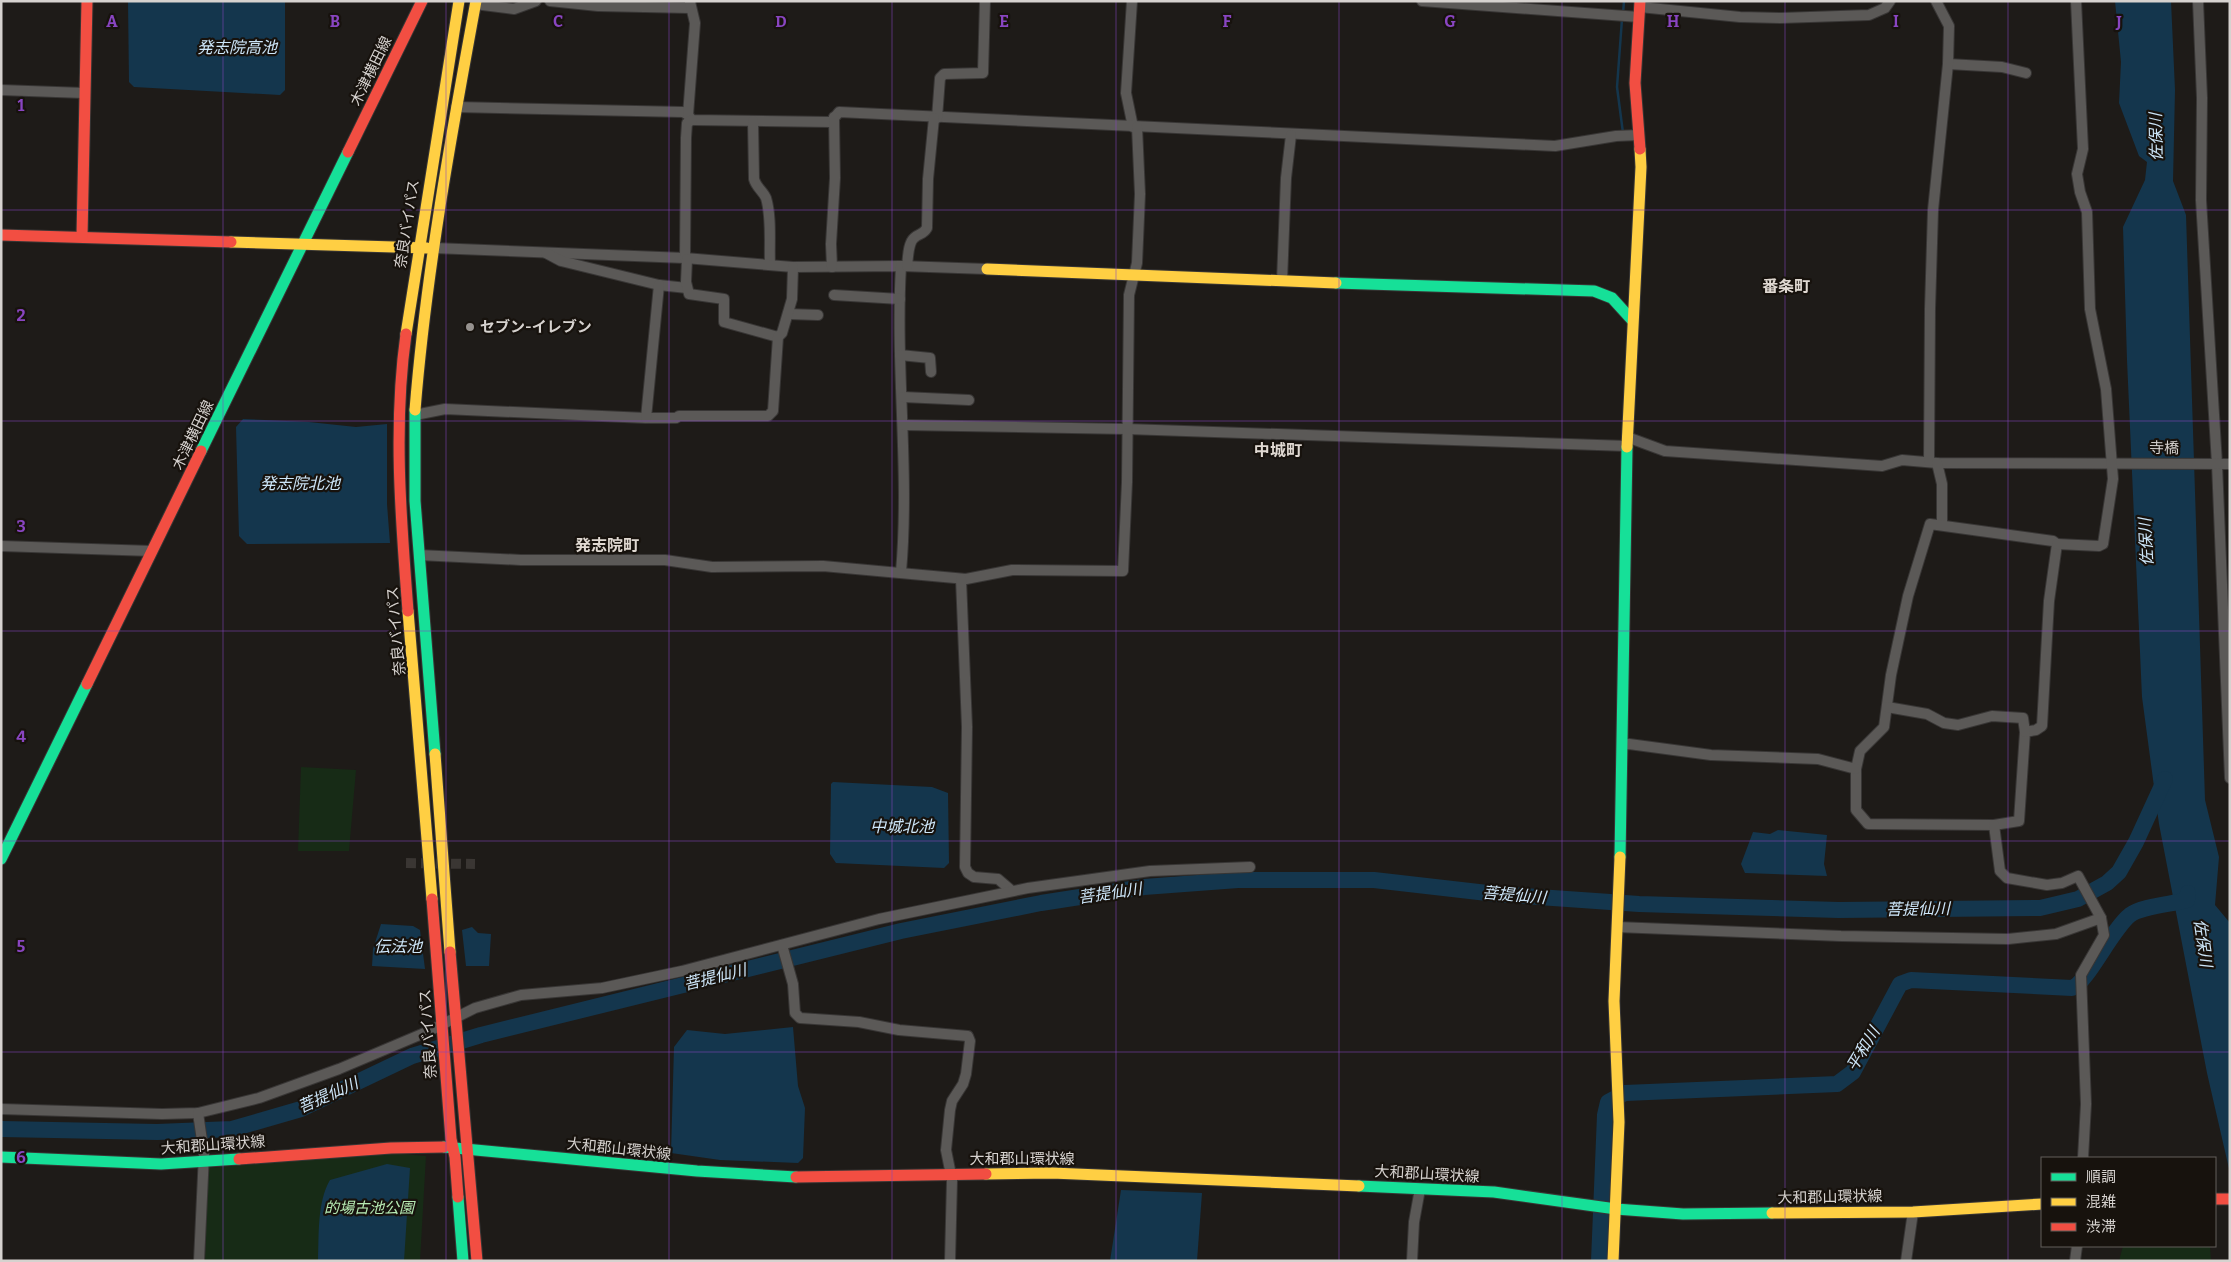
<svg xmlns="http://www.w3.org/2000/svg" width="2231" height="1262" viewBox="0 0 2231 1262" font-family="Bitter,'Noto Sans JP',serif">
<rect width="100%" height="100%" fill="#1e1b18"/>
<!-- green -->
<g fill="#172b16">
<polygon points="301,767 356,770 349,851 298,851"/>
<polygon points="391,1153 426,1156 420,1261 205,1261 208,1168"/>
<polygon points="2123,1246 2210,1246 2211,1261 2119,1261"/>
</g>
<!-- water -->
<g fill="#14364d">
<polygon points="128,1 285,1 285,90 280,95 134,87 129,82"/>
<polygon points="2115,1 2171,1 2175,90 2173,181 2186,215 2205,800 2219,857 2215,905 2230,923 2230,1173 2207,1073 2159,824 2142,697 2127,360 2123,227 2145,180 2147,162 2139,156 2119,103 2121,62"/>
<polygon points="243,419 309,422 356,427 387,424 387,504 390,543 247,544 239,536 236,427"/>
<polygon points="833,782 932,787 948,793 949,863 944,868 836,863 830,854 831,784"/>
<polygon points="1778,830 1827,835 1824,864 1827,876 1745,873 1741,864 1753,832 1770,834"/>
<polygon points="381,924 413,926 420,930 425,969 372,966 373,949"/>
<polygon points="472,927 478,933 491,934 489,966 466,966 462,930"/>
<polygon points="793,1027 798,1086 805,1108 803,1158 798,1163 720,1160 671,1153 674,1047 687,1030 725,1034"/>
<path d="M387,1164L410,1168L404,1261H318C319,1236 317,1202 330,1180Z"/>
<polygon points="1121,1190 1202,1193 1197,1261 1110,1261"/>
</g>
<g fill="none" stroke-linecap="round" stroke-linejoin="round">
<!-- stream -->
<g stroke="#14364d" stroke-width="2.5">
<polyline points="1623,14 1624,1"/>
<polyline points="1622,19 1617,87 1623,133"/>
</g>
<!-- river -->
<g stroke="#14364d" stroke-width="16">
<polyline points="1,1129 157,1132 232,1129 301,1109 412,1056 481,1035 901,931 1041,903 1144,887 1238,880 1374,880 1496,894 1639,904 1839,910 2040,908 2078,899 2107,883 2119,872 2136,842 2165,779"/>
<path d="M1599,1261L1605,1115L1608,1102L1625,1093L1837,1084L1853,1072L1900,984L1911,980L2072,988C2087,983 2112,929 2130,915C2141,906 2173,904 2187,900L2188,893"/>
</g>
<!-- street-tunnel -->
<polyline stroke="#3a3633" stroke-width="10" stroke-dasharray="10 5" stroke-linecap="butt" points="406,863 475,864"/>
<!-- street casing -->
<g stroke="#383635" stroke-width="12">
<g id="street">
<polyline points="550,1 598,6 690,8"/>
<polyline points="1132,1 1126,93 1133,127"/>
<polyline points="1422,1 1639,17"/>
<polyline points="2198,1 2202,98 2201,200 2217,464 2230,778"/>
<polyline points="475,4 514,9 536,1"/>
<polyline points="1640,7 1740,17 1781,18 1869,15 1885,8 1890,1"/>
<polyline points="1948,64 2002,67 2026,73"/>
<polyline points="1,90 84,93"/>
<polyline points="456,107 683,112 688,115 692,120 831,122 839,112 1555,146 1616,136 1639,135"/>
<polyline points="688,115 695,23 690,2"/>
<polyline points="937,118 940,78 944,74 983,73 985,1"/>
<path d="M753,121L754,179C756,187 763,191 766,198C772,218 769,244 770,265"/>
<polyline points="434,248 685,258 793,267 901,266 987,269"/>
<polyline points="546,253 561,261 659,285 687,288"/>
<polyline points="685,258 686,138 687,123 692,120"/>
<polyline points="687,259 686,282 689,294 724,299 724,322 778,337"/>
<path d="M901,266C895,368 910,470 901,572"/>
<path d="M907,266C908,259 908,243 914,238C919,233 923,235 927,228L928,179L934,118"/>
<polyline points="832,267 831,244 835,178 834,117"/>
<polyline points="1282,281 1286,178 1291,135"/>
<polyline points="834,295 900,299"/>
<polyline points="788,314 818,315"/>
<polyline points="900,355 930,358 931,372"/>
<polyline points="903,397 969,400"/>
<polyline points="415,415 445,409 646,418 676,418 679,416 768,416 773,411 778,337 782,333 792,299 793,267"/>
<polyline points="646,418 659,285"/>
<polyline points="903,425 1127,429 1627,446"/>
<polyline points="1627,437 1665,451 1882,466 1902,460 1937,463 2230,464"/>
<polyline points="1929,461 1930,309 1933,210 1948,64 1949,26 1936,1"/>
<polyline points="1937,463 1942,484 1942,525"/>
<polygon points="1930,524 2053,541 2057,544 2049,601 2042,726 2036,730 2025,732 2019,821 1994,825 1868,824 1856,810 1856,769 1860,751 1884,727 1891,675 1908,596"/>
<polyline points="2057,544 2099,546 2103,544 2113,479 2106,389 2090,309 2087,212 2080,192 2077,174 2083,149 2076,1"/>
<polyline points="1,546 152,551"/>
<polyline points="419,555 521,560 665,560 712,567 823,566 966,579 1012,570 1123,571 1127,482 1129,295 1137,263 1140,194 1137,127"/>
<polyline points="961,579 967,727 965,867 968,873 974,877 998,879 1012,891"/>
<polyline points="1887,707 1927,714 1944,723 1958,725 1992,716 2023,718 2025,732"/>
<polyline points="1622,745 1629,744 1711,755 1818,759 1856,769"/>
<polyline points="1994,825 2000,871 2007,878 2047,885 2062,883 2078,876 2101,918 2104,935 2081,975 2086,1104 2083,1158"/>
<polyline points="1617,927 1841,936 2008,939 2056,934 2101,918"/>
<polyline points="782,945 793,984 795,1013 800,1018 859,1022 899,1030 968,1036 970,1041 966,1074 963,1084 952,1101 950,1110 946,1150 952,1180 950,1261"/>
<polyline points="1,1109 162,1114 198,1113 259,1098 339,1069 429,1031 475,1008 521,995 602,988 682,971 879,919 1028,888 1150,871 1250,867"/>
<polyline points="198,1113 204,1154 199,1261"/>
<polyline points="1412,1261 1414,1222 1420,1189"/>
<polyline points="1906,1261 1913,1212"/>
<polyline points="2075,1261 2077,1246"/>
</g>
</g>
<!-- fast casing -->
<g stroke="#383635" stroke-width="13">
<g id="fast">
<polyline points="1336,283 1594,291 1612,298 1632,320"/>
<polyline points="415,410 415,501 435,754"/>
<polyline points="201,451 348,152"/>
<polyline points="1620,857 1627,447"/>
<polyline points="1,859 87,684"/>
<polyline points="444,1147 697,1171 796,1177"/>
<polyline points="1,1157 161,1164 239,1159"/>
<polyline points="1359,1186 1494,1192 1616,1209 1683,1214 1772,1213"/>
<polyline points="458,1197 463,1261"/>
</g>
</g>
<!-- slow casing -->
<g stroke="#383635" stroke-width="13">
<g id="slow">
<polyline points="231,242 427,248"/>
<polyline points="987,269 1336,283"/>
<polyline points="406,334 459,1"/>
<path d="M415,410C426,273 451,136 476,1"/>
<polyline points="1627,447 1641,167 1640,149"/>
<polyline points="408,611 432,899"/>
<polyline points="435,754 450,952"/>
<polyline points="986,1174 1052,1173 1359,1186"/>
<polyline points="1772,1213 1913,1212 2042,1204"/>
<polyline points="1613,1261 1619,1122 1614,1001 1620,857"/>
</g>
</g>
<!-- jam casing -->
<g stroke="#383635" stroke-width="13">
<g id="jam">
<polyline points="1640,149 1635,83 1640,1"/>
<polyline points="348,152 422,1"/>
<polyline points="1,235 231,242"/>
<polyline points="82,236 87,1"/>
<path d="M406,334C393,426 401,520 408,611"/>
<polyline points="87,684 201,451"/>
<polyline points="432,899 451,1139 455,1157 458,1197"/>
<polyline points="450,952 477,1261"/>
<polyline points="239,1159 391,1148 444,1147"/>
<polyline points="796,1177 986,1174"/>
<polyline points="2215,1199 2230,1199"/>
</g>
</g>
<!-- street -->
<use href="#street" stroke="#5b5957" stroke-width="10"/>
<!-- fast -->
<use href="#fast" stroke="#16e098" stroke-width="11"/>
<!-- slow -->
<use href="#slow" stroke="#ffcf43" stroke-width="11"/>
<!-- jam -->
<use href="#jam" stroke="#f24e42" stroke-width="11"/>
</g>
<!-- grid -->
<path fill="none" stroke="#8945c1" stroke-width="1" stroke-opacity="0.55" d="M223,1V1261M446,1V1261M669,1V1261M892,1V1261M1116,1V1261M1339,1V1261M1562,1V1261M1785,1V1261M2008,1V1261M1,210H2230M1,421H2230M1,631H2230M1,841H2230M1,1052H2230"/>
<!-- markers -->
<circle fill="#96928f" stroke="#17120d" stroke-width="2" cx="470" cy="327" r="5"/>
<g text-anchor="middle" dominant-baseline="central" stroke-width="4.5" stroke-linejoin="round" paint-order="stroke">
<!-- street labels -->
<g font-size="15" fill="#d6d2cf" stroke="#17120d">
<text transform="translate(371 71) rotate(-64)">木津横田線</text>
<text transform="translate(407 224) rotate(-81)">奈良バイパス</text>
<text transform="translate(193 435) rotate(-64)">木津横田線</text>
<text transform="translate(2164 448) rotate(1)">寺橋</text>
<text transform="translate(396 631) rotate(-95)">奈良バイパス</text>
<text transform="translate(428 1034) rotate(-94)">奈良バイパス</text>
<text transform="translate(213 1145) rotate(-4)">大和郡山環状線</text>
<text transform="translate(619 1149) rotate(6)">大和郡山環状線</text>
<text x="1022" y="1159">大和郡山環状線</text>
<text transform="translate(1427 1174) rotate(3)">大和郡山環状線</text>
<text transform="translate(1830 1197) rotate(-1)">大和郡山環状線</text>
</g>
<!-- poi labels -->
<g font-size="15" font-weight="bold" fill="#d6d2cf" stroke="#17120d" text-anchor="start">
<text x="480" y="327">セブン-イレブン</text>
</g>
<!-- park labels -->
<g font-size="15" font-style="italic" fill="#b6ebb4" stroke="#17120d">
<text x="369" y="1208">的場古池公園</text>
</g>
<!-- water labels -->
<g font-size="16" font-style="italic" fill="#cde6f9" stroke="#17120d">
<text x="237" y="47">発志院高池</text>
<text transform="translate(2156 137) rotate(-91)">佐保川</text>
<text x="300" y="483">発志院北池</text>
<text transform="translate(2146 542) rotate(-93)">佐保川</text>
<text x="902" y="826">中城北池</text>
<text transform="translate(1110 893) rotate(-8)">菩提仙川</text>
<text transform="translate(1514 895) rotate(5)">菩提仙川</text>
<text transform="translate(1918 909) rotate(-1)">菩提仙川</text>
<text transform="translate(2203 943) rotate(82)">佐保川</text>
<text x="398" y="946">伝法池</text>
<text transform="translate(715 977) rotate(-14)">菩提仙川</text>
<text transform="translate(1863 1049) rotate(-59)">平和川</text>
<text transform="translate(328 1095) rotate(-24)">菩提仙川</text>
</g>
<!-- neighbourhood labels -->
<g font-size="16" font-weight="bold" fill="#e0d9d2" stroke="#17120d">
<text x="1786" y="286">番条町</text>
<text x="1278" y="450">中城町</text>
<text x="607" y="545">発志院町</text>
</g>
</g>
<g font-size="16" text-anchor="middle" font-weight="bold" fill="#8945c1" stroke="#17120d" stroke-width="4.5" stroke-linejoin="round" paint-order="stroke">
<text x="112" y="27">A</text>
<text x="335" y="27">B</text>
<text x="558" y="27">C</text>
<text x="781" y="27">D</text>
<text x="1004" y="27">E</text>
<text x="1227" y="27">F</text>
<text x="1450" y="27">G</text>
<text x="1673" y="27">H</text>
<text x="1896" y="27">I</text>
<text x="2119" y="27">J</text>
<text x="21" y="111">1</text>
<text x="21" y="321">2</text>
<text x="21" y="532">3</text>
<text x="21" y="742">4</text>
<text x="21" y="952">5</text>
<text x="21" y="1163">6</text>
</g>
<!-- border -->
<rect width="2231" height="1262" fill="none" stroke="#d6d2cf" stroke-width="5"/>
<!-- legend -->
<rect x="2041" y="1157" width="175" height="90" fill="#17120d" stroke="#635f5b"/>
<rect x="2051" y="1173" width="25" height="8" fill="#16e098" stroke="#635f5b"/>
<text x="2086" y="1182" font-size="15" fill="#d6d2cf">順調</text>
<rect x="2051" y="1198" width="25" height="8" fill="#ffcf43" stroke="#635f5b"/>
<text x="2086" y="1207" font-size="15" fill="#d6d2cf">混雑</text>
<rect x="2051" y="1223" width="25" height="8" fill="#f24e42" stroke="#635f5b"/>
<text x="2086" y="1232" font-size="15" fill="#d6d2cf">渋滞</text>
</svg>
